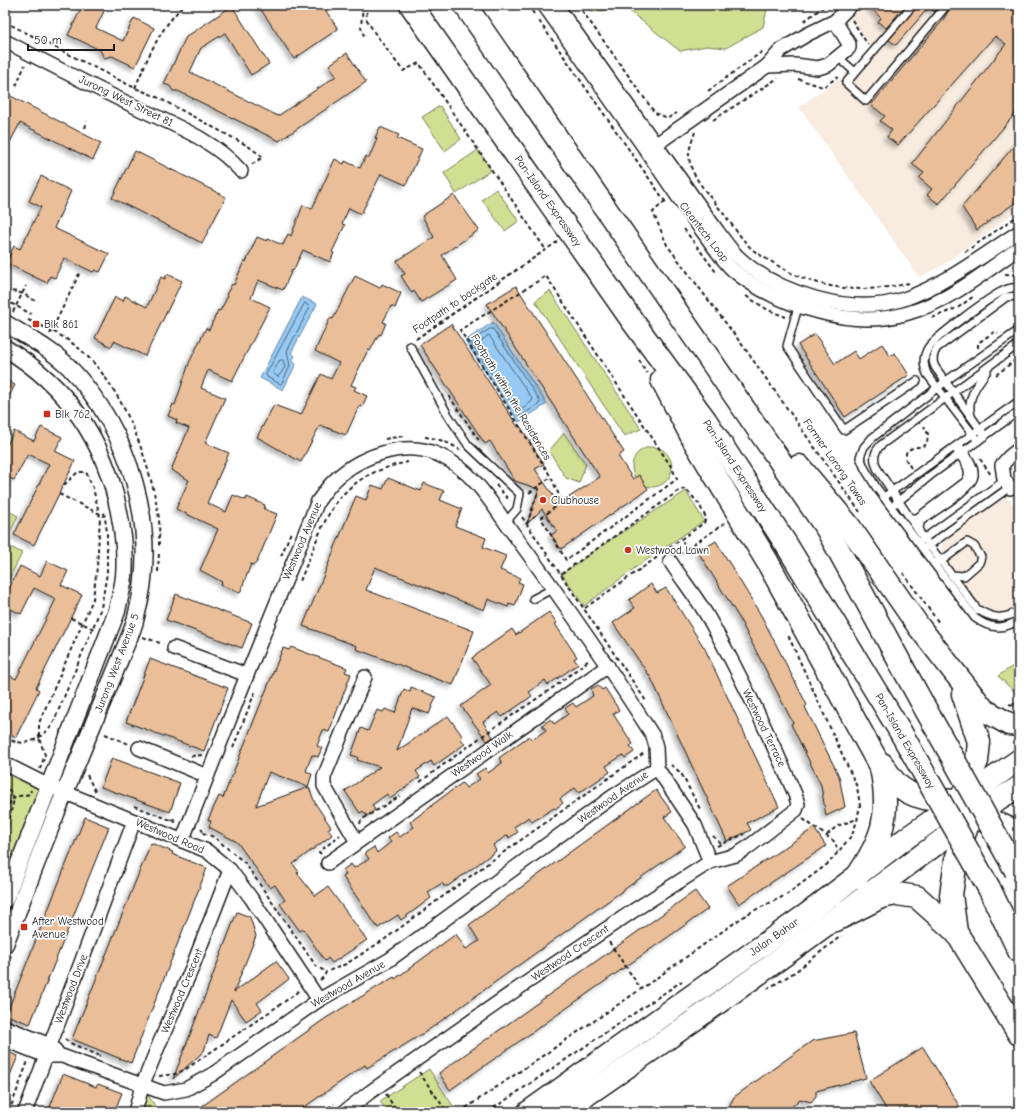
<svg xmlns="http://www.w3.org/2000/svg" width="1024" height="1117" viewBox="0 0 1024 1117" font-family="'Comic Neue',sans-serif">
<defs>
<filter id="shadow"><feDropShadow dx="-3.5" dy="3.5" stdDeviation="2" flood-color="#0004"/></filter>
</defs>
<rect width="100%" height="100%" fill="#fff"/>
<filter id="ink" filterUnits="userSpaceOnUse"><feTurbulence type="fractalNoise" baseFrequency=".025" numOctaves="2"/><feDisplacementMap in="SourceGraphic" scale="8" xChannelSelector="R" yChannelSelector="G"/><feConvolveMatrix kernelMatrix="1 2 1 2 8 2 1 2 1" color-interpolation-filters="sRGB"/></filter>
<g filter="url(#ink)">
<!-- built -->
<g fill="#f8ece0">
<polygon points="842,5 1019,5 1019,210 940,267 919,277 799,107 875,54"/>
<polygon points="1006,496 1015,507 1019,508 1019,606 1006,612 998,613 986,610 976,602 944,559 941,549 944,540"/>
</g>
<!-- green -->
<g fill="#d1df92" stroke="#767e57">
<polygon points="588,5 768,5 763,27 726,48 707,46 680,51 624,7 592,12"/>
<polygon points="440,106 461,139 445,151 422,117"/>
<polygon points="478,150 491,170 456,194 444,173"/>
<polygon points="496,189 519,221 505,231 482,200"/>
<polygon points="550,291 641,429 624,436 535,301"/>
<polygon points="564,433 586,464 579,483 566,478 549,451"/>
<circle cx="652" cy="467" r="20"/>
<polygon points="686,491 704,521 639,565 584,606 562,574 616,536"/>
<polygon points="5,509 18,516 5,543"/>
<polygon points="5,544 22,553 5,587"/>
<polygon points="1019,662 1019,696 998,676"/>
<polygon points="5,764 49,786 5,895"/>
<polygon points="429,1069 453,1106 444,1112 387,1112 380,1101"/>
<polygon points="142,1086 159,1112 134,1112"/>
</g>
<!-- water -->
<g fill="#96caf4" stroke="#65849e">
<polygon points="302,297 317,304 291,353 295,356 292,361 296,364 283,390 260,378"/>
<polygon points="493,322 547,404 519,422 465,341"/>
</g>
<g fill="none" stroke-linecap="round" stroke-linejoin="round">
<!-- shore -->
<g stroke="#4d6272" stroke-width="1">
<polygon points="305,303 310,307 287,351 290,366 282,383 280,384 267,377 266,375"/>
<polygon points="490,329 493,329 540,401 540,403 521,416 519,415 471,343 472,341"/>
<polygon points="489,335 533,400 523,409 520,408 478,344"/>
<polygon points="280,360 283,360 285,367 278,377 273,373"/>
</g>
</g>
<!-- building -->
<g fill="#e9be99" stroke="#1c1c1c" filter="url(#shadow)">
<polygon points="83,5 107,5 96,28 123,41 134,18 154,28 135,67 112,56 104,58 100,50 68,35"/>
<polygon points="258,5 322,5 338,29 294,59"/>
<polygon points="868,5 906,5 886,28 878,22 881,18"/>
<polygon points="918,5 940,5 934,12 929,7 896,45 889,40"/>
<polygon points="952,5 1019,5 1019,109 939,204 927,195 932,189 919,178 924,173 912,164 1006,44 995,36 898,145 887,137 892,130 880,121 885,116 871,105 943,20"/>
<polygon points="232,6 269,64 251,75 225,33 201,48 190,72 278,116 336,76 329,65 347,53 366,82 279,141 178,91 173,91 170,86 164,84 186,37"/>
<polygon points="5,93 101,143 93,160 20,123 5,152"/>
<polygon points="380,127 399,135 397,138 422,149 406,185 381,174 361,214 349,208 342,224 345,225 332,252 334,253 330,262 303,250 293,271 292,270 283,290 258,280 251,298 270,307 232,381 208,370 201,388 225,398 205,443 229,453 207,503 226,512 233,495 246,500 247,497 265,505 264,509 277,514 257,562 254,565 251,564 240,593 221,585 222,582 200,570 218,529 176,509 189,480 171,470 189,428 176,423 177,420 168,416 173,404 175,405 189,363 206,328 209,330 218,310 220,311 228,296 226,295 232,284 234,285 244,261 246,262 257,237 267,241 268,239 283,245 288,234 291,236 303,205 312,209 335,159 344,164 345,161 360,168 366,156 369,158 377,139 375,138"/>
<polygon points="1019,140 1019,200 977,230 962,207"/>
<polygon points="135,151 226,197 202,243 112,198"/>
<polygon points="41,176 71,191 54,228 109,254 100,272 95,270 93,272 64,258 55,278 50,276 47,283 6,263 14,246 20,249 41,207 29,201"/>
<polygon points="454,195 479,230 442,255 457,280 421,302 414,291 412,293 401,276 405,274 397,261 434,237 422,216"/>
<polygon points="167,274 182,281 145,356 114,341 111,347 95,338 115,297 123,301 125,296 147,307 161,277 165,279"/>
<polygon points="355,276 380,288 382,284 401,293 395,308 391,306 383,322 386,323 381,335 379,334 370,351 368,350 351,385 356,387 354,390 367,396 362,407 360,406 356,413 346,435 320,425 301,462 257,437 274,405 301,415 321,374 331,379 339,363 315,351 330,318 333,319"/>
<polygon points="516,286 624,452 618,456 633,479 639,475 648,489 561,549 551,535 557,531 542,509 527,524 539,489 515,481 490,441 485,444 420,345 451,324 518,427 520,426 544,464 535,469 559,504 600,477 487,304"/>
<polygon points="815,334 835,364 854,351 859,359 882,344 890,356 895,353 909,375 845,417 798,345"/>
<polygon points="5,380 15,385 5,404"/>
<polygon points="41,427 62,437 55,451 75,461 34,545 14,535 49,464 28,454 14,480 5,476 5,449 14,431 34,441"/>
<polygon points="388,478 421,491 424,483 444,491 440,500 462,509 455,526 486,538 483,547 506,556 500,570 520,578 518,582 523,584 515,606 509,604 508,607 488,599 484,610 375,567 366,590 474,631 453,685 356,649 357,646 303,626 356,496 366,500 372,485 383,489"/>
<polygon points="716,541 762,617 807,705 805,707 839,776 845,807 826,816 821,785 791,724 793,723 738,616 698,552"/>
<polygon points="47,561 68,571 61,585 82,595 36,688 39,690 16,737 5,731 5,673 16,679 56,599 34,588 21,614 5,606 5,597 20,566 40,576"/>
<polygon points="651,584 657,593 666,588 705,649 779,807 747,823 751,830 727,841 651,678 613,623 635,608 629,600"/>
<polygon points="176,594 252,623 242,648 166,620"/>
<polygon points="549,612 557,623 555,624 577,657 574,659 578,664 548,685 545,680 529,692 532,696 502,717 498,712 483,722 493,737 487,741 461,706 491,685 472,658 512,629 516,635"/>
<polygon points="291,647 347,668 345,672 351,674 329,732 323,730 317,746 322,748 318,757 312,755 306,771 312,774 308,787 269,772 256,806 309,787 315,803 331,827 328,829 332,835 293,864 299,872 297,873 315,896 328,887 367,940 332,963 328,958 325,961 303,929 300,931 280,904 285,900 275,885 270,888 237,842 209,827 211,821 208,820 219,796 223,798 283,648 289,650"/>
<polygon points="150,659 228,688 204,751 126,722"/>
<polygon points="598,685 602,690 605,688 619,710 613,714 633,744 630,746 634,752 625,758 623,755 606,766 610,772 579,793 575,788 560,799 563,803 555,809 554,808 532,822 529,817 514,827 518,832 509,838 508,835 493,845 496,851 448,886 444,886 442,883 428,892 431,898 401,920 398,915 378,928 343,877 346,875 343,870 351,864 354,868 369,859 365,853 374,847 377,853 391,842 388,838 396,832 400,837 414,827 410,822 432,806 432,805 462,783 466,788 480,779 476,774 485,768 488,773 502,763 499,758 529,736 532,740 546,730 542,725 551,719 554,724 568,714 565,708 573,703 576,707 593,696 591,689"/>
<polygon points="411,687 436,697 429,714 412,708 397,751 448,716 463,737 461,739 465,744 434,766 431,761 416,771 420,777 390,799 387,794 372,805 375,810 367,816 363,811 360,813 345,791 380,767 357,760 358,757 351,755 361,728 368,731 377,710 383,712 385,709 395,713 404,689 410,692"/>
<polygon points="112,758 180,783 170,812 101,787"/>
<polygon points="656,790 672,812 664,817 685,846 427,1031 367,1068 365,1065 297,1112 194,1112 326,1018 394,977 395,979 456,934 466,949 479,941 469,925"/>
<polygon points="85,817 109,827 30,1024 6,1015"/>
<polygon points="814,828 826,846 739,904 727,886"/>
<polygon points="151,843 173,852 172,854 207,868 131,1063 72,1039"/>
<polygon points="695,891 708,909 450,1090 439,1073"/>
<polygon points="237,912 250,917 256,936 234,992 276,961 289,979 257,1003 262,1010 246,1021 231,1000 216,1038 209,1035 204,1051 173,1079"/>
<polygon points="854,1033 866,1078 816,1091 816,1096 811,1102 800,1099 786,1112 726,1112 734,1097 812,1041"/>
<polygon points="923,1047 963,1112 888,1112 869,1081"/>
<polygon points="5,1051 18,1056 5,1087"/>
<polygon points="63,1074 96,1087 98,1084 122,1093 114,1112 48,1112"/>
</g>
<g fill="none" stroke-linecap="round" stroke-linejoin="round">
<!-- service casing -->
<g stroke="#1c1c1c" stroke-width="10">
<g id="service">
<polyline points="913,5 846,83 866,101 947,5"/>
<polyline points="838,57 855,72"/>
<polyline points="798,307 787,346 844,430 917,381"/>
<path d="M1019,330L950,378L872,438L864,447L860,457L865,469L876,487L975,618C990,629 1003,630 1019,620"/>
<path d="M1019,344L881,445C873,453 873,460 878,470L920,533L977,609C992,619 1004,620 1019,611"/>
<polyline points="410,346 448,415 468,445 520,494 517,509 505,523"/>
<path d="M971,416C966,399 977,384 987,371"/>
<path d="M985,436L935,367C932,361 932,355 937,348L1001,301L1006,297L1019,296"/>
<path d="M978,441L927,374C923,364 923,357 928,348C934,338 989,298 1001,292C1006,289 1013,287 1019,288"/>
<polyline points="884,497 1019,401"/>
<polyline points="896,503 931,475 1019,411"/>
<path d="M912,518H917L966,481C973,470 963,461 957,451"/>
<path d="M919,530L920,522C932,512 972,490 974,476C975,465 967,456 961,448"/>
<polyline points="922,540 998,485"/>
<polyline points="927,547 1003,492"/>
<polyline points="938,561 944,559 967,542 974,546 981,557 979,563 964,576 952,575"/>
<polyline points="533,599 554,588"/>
</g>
</g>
<!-- minor casing -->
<g stroke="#1c1c1c" stroke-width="16">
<g id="minor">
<path d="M544,5C578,53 612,101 646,150C665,178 683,205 703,232C713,245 721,259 733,270C758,291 788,304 819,312C848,320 879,322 908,313C950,301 984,273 1019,248"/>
<path d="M556,5L718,232C724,240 730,249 737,256C776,293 851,317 904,299C946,284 982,256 1019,232"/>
<path d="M5,41C49,64 93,87 138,108C175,126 213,139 241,171"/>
<polyline points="767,66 795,65 818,68 828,65 849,48 849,44 835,21"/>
<polyline points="648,150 767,66 781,50 808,34 835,21 851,5"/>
<polyline points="1010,488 1004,479 1002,465 1009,457 1019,449"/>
<polyline points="174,648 247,675"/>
<polyline points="139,748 207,776"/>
<polyline points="5,764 49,786 207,851 230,870 251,898 319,1000"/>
<polyline points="657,768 695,825 710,862"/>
<path d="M182,841L247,675L318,501C322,496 326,489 331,484C356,457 405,438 441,456C477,473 493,507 516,537C564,602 610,668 653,736L656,747L657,768"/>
<polyline points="357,842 324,786 324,777 365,677"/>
<polyline points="328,863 608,666"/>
<polyline points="5,1027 50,1045 56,1051"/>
<polyline points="5,1040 46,1056 62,1056 164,1093 186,1089 213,1074 319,1000 389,960 612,797 657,768"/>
<polyline points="25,1112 134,821"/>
<polyline points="135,1112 142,1086 160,1042 192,968 230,870"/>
<path d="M344,1112L370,1092L523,985L636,909L710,862L736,855L747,848L796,810L798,804L795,794C769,735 741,675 709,619C698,599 682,580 670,561"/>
</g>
</g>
<!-- tertiary casing -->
<g stroke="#1c1c1c" stroke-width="19">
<g id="tertiary">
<path d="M5,323C27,337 51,349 69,367C131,432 160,529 136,617C133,631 126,644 121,657C107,692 92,726 78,761C52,821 29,883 5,944"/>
<path d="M5,348C68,386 105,441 119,512C123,532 126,555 124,576C123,588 119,600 117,611L5,899"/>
</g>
</g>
<!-- primary casing -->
<g stroke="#1c1c1c" stroke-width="24">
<g id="primary">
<polyline points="528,1112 808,913 905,839 1019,760"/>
<path d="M562,1112C708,1013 850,908 992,803L1019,787"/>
</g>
</g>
<!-- motorway casing -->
<g stroke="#1c1c1c" stroke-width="25">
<g id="motorway">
<polyline points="411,5 631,319 706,421 786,544 900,731"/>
<polyline points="465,5 827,529 926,710"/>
<path d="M662,380L693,439L767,561L881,768C891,815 883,839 856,878"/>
<polyline points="799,466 849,526 919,627 984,710 1009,724 1019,725"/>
<path d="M882,764C886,770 890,777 895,782C918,808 960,798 992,803"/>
<polyline points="975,819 994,822 1019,833"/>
<polyline points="950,835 954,816 977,761 979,742 963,694"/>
<polyline points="989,888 1019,951"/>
<polyline points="836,920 881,897 897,894 917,897 956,932 1019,1034"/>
<polyline points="956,932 951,895 956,860 980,786"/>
</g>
</g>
<!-- path -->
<g stroke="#1c1c1c" stroke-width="2" stroke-dasharray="4 3" stroke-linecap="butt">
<polyline points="363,5 361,27 364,36"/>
<polyline points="366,5 367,20 374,32 403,71 419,63 546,250"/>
<polyline points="528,5 534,14"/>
<polyline points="578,5 655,113 668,118 677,113"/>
<polyline points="852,20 868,45"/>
<polyline points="539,21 667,204"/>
<polyline points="804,21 826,5"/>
<polyline points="5,22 135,88 155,96 248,146 263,157 251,165"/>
<polyline points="798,79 823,87 838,77"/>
<polyline points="16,86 25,65"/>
<path d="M135,88C149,55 158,31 184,5"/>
<polyline points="708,91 763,51"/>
<polyline points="713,120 778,78"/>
<polyline points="85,128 87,121"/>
<path d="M695,132C693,138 690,146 689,153C688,174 707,192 719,208C729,220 737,233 747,244C754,252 763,257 772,262C813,289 861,295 909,283"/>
<polyline points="665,201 653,212 667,245 746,350 860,512"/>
<polyline points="684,229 716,272"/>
<polyline points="965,252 1019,215"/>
<polyline points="1005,274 1019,275"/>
<path d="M5,292C17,289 27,296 37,302"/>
<polyline points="746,296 768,310 786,317"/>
<polyline points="5,300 31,314"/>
<polyline points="13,312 26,286"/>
<polyline points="932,318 959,307 974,296"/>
<path d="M28,320C45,327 62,335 76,346C122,383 148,456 158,512C160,523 159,535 159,546"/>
<polyline points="50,334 80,272"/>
<polyline points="416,339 557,242"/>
<polyline points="416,339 531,260"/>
<polyline points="978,348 978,343 994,332 998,333"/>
<polyline points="639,360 647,373"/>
<polyline points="996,375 1019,357"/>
<polyline points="1019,378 1016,381 1019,385"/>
<polyline points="449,396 480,442"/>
<path d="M425,437C437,438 450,443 460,450"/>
<polyline points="385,439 403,436"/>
<polyline points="980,459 991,475"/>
<path d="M911,468L906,460V453C911,445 920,449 927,444L928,434L924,426"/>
<polyline points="496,485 510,501"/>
<polyline points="529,493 551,477 562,502 541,518 566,560 677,479 672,468 546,276 460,330 551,477"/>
<polyline points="59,494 104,516"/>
<polyline points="522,517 646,701"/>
<polyline points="527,524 539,489 535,490"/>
<polyline points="687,549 725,523"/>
<polyline points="679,555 687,549 681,540"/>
<polyline points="281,556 291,532"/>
<polyline points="158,572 159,552"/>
<polyline points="903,573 939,623"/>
<polyline points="561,574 680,490 686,489 699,504 706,518 704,523 667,549"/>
<path d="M300,581C327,517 332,478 408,462"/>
<polyline points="585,608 659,556"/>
<polyline points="71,618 94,629"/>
<polyline points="143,637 163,644"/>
<polyline points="1009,704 1019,707"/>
<polyline points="1013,706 1014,701 1019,702"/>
<polyline points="105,734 129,744"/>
<path d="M5,738C26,748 37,741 52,726L101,608L107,573V532L104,512"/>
<polyline points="233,748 255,692"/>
<polyline points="191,756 203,755"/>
<polyline points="671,765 681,773 700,809"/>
<polyline points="40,769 45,755 39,738 39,723 93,599 97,567 100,517 93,488 86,472 78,472 64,485"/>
<polyline points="87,775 95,791"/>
<polyline points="420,782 492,729 554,687 589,660"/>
<polyline points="5,783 14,799 5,838"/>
<path d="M5,793C9,800 8,805 5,812"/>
<polyline points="8,805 15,797 30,794 31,790"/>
<polyline points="134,806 176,822"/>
<polyline points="803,819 835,842 838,852"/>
<polyline points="171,820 177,818"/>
<polyline points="360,824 361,820 400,796"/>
<polyline points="201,828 204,834"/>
<polyline points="203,833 214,837 245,863 316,966 326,972"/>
<polyline points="827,835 837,826 857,819"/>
<polyline points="713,836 721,844"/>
<polyline points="717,846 744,834"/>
<polyline points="321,854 319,852 340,835"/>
<polyline points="609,942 641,989"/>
<polyline points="5,970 11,956"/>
<polyline points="320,980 324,977 326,972 346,964 385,939 487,864 644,753"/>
<polyline points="767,989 795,972 841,936"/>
<polyline points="65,1039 70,1043 100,1056"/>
<polyline points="419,1072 447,1112"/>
<polyline points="159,1076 175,1074 186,1069 294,995 299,990"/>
<polyline points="386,1094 397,1112"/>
<polyline points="9,1112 28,1061"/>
<polyline points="322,1112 334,1104"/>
<polyline points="460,1112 641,989 747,914 786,895 829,863 852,835 857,821 860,805 857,787 788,635"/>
<polyline points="488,1112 682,981"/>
</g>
<!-- service -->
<use href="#service" stroke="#fff" stroke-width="7"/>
<!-- minor -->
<use href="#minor" stroke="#fff" stroke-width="13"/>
<!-- tertiary -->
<use href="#tertiary" stroke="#fff" stroke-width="16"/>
<!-- primary -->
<use href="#primary" stroke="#fff" stroke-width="21"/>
<!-- motorway -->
<use href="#motorway" stroke="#fff" stroke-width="22"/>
<!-- motorway-bridge casing -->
<g stroke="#1c1c1c" stroke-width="25" stroke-linecap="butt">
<g id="motorway-bridge">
<polyline points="926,710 1016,871"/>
<polyline points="900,731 989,888"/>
</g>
</g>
<!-- motorway-bridge -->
<use href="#motorway-bridge" stroke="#fff" stroke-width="22"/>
</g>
</g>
<!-- markers -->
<g fill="#c8321e" stroke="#fff" stroke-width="1.5">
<rect x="32" y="320" width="8" height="8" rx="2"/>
<rect x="43" y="410" width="8" height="8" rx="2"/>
<circle cx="543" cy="500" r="4"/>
<circle cx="628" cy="550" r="4"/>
<rect x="20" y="923" width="8" height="8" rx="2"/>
</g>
<g text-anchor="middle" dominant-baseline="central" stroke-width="3.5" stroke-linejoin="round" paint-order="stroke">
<!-- street labels -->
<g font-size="11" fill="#1c1c1c" stroke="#fff">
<text transform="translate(126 101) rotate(26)">Jurong West Street 81</text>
<text transform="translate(548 201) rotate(55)">Pan-Island Expressway</text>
<text transform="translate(704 232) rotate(52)">Cleantech Loop</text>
<text transform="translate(455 303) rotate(-34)">Footpath to backgate</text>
<text transform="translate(511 397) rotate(59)">Footpath within the Residences</text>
<text transform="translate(835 462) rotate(55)">Former Lorong Tawas</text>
<text transform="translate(735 466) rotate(57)">Pan-Island Expressway</text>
<text transform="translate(302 541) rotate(-67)">Westwood Avenue</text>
<text transform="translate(117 663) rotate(-69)">Jurong West Avenue 5</text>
<text transform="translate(764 728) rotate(64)">Westwood Terrace</text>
<text transform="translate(905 741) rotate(60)">Pan-Island Expressway</text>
<text transform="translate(482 754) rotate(-35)">Westwood Walk</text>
<text transform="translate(613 797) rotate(-35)">Westwood Avenue</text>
<text transform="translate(170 836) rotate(23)">Westwood Road</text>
<text transform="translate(774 937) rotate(-35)">Jalan Bahar</text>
<text transform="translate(570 953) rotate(-34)">Westwood Crescent</text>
<text transform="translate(348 984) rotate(-30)">Westwood Avenue</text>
<text transform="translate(71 989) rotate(-69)">Westwood Drive</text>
<text transform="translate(182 991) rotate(-67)">Westwood Crescent</text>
</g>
<!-- poi labels -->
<g font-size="11" fill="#1c1c1c" stroke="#fff" text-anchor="start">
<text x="44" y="324">Blk 861</text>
<text x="55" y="414">Blk 762</text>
<text x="551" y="500">Clubhouse</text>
<text x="636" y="550">Westwood Lawn</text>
<text x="32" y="921">After Westwood<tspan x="32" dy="13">Avenue</tspan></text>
</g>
</g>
<!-- margin -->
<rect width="1024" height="1117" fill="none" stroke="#fff" stroke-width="20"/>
<rect x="10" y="10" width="1004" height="1097" fill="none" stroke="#1c1c1c" stroke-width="1.5" filter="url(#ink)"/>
<!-- scale -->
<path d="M28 44v6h86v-6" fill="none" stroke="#1c1c1c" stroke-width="2"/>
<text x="34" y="44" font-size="12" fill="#1c1c1c" stroke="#ffffff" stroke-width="3" paint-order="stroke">50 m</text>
</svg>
